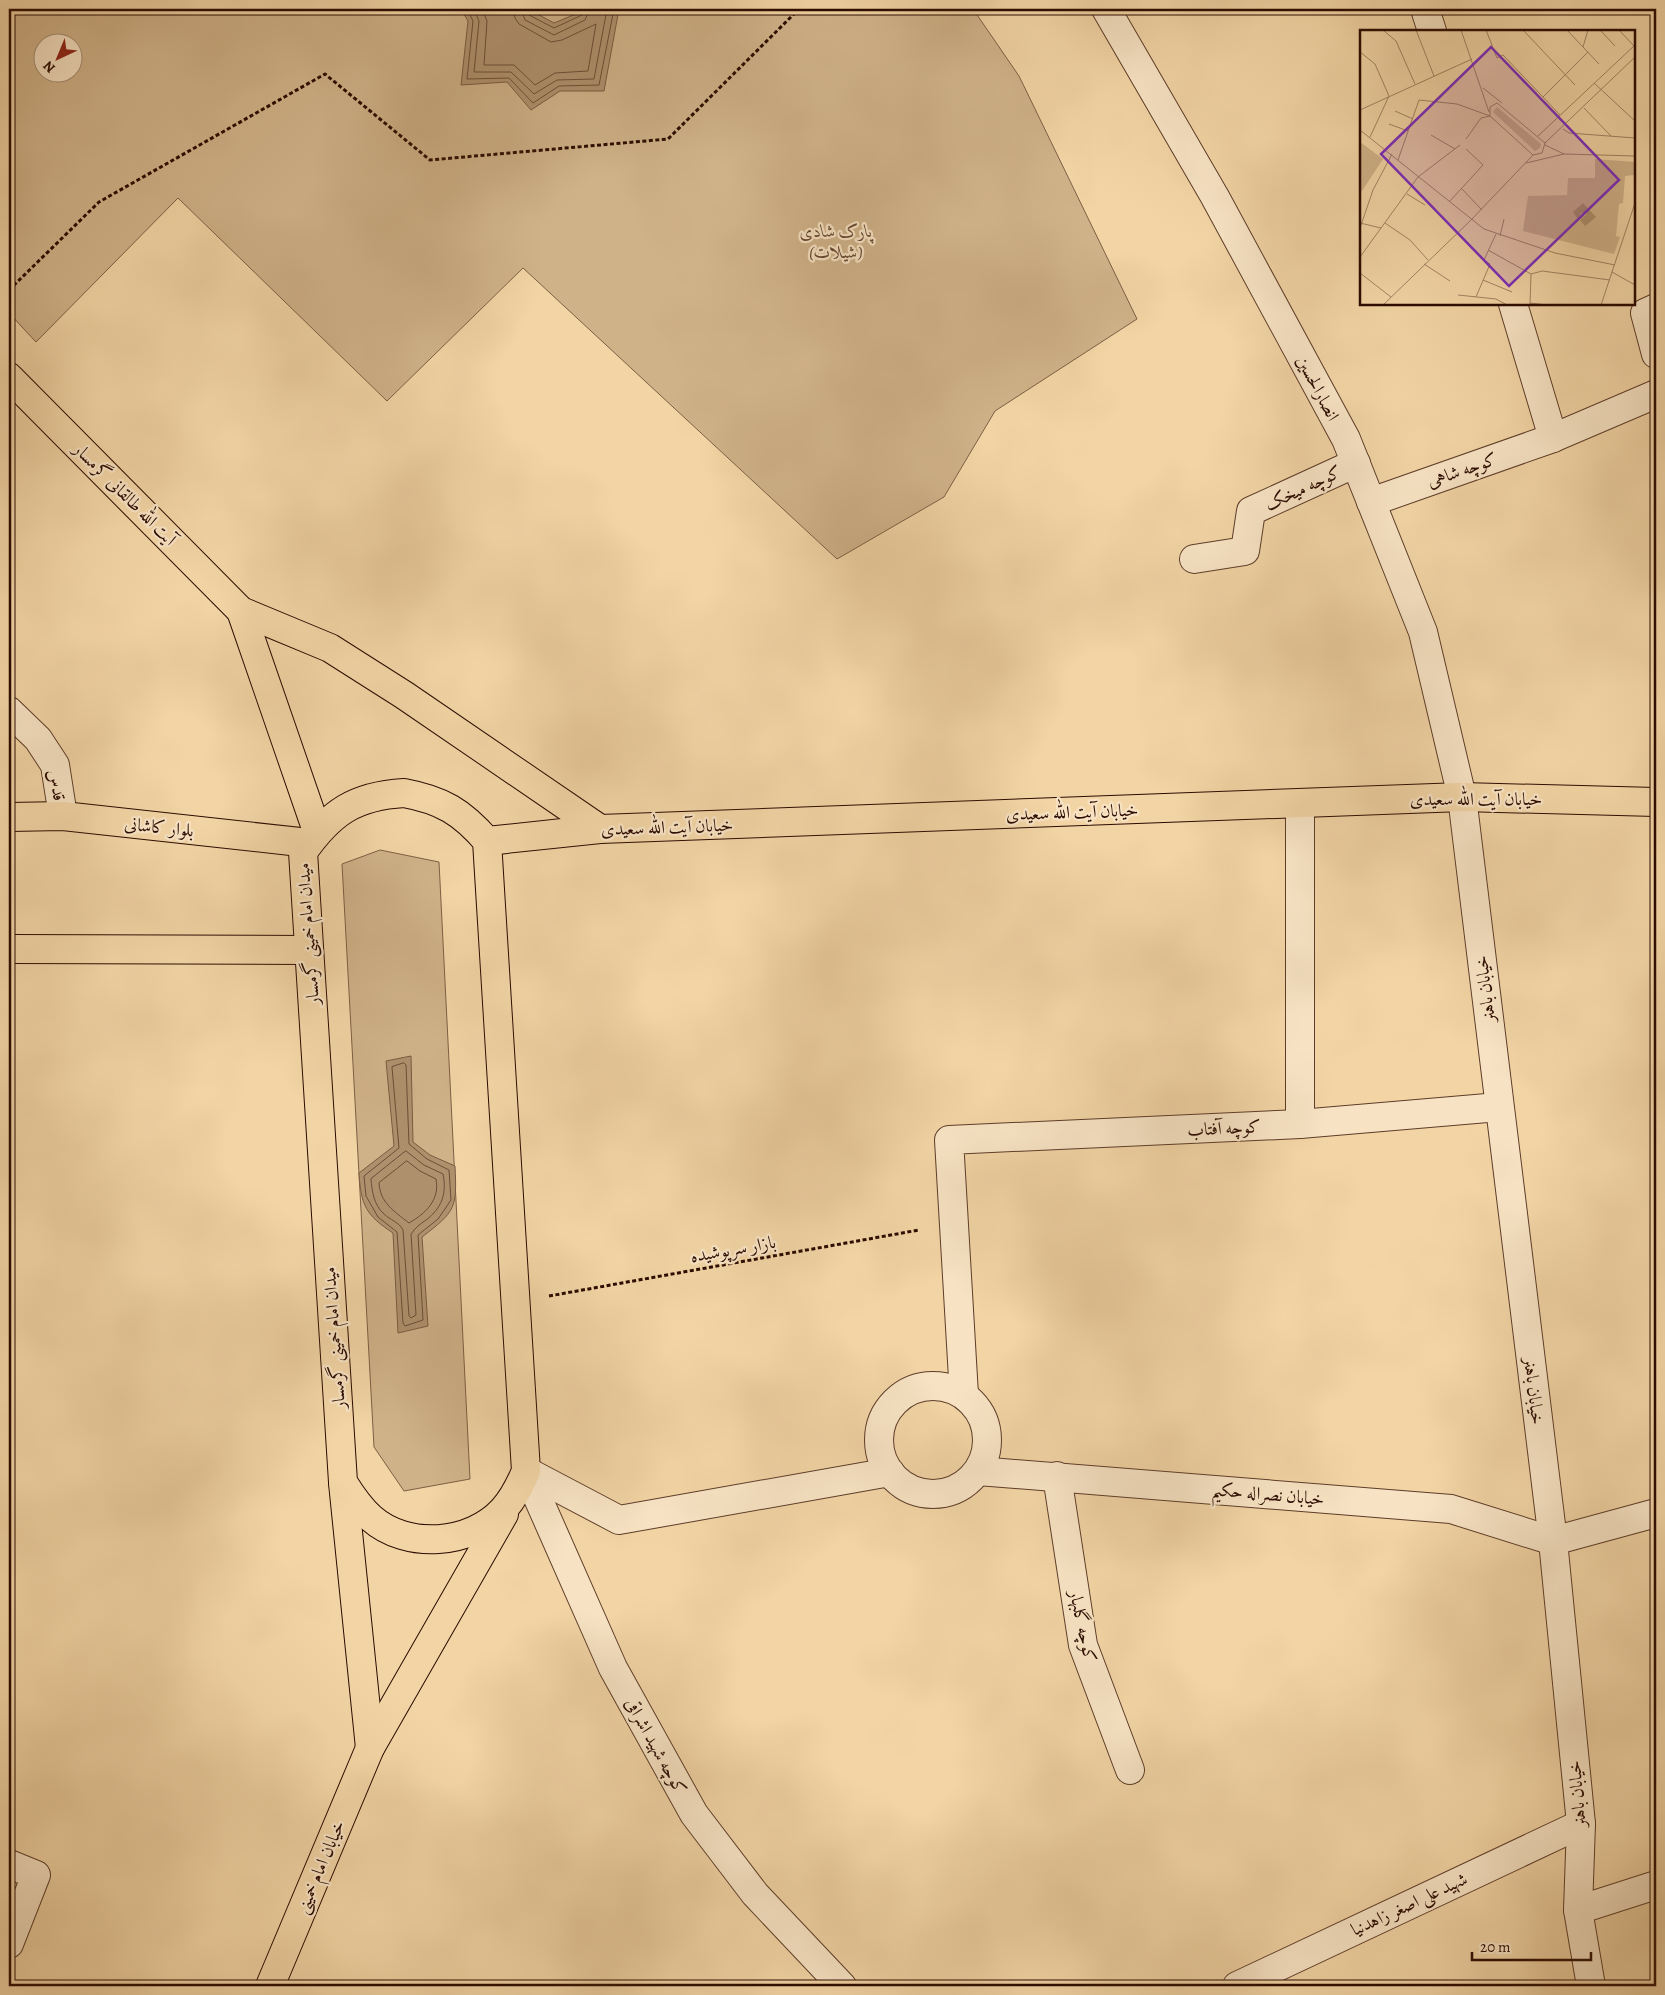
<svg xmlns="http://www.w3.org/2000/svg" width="1665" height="1995" viewBox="0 0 1665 1995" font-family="Alegreya,Amiri,serif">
<rect width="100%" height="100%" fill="#f2d4a5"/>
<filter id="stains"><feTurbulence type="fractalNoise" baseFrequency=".004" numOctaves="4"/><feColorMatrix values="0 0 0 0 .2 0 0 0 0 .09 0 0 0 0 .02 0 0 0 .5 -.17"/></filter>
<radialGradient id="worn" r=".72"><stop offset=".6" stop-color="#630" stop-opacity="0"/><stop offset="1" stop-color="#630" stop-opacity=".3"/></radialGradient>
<!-- green -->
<g fill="#d0b289" stroke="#7e5e44" fill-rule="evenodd">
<path d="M9,9H973L1019,76L1137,319L995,411L944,497L837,559L523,268L387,401L178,198L36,342L9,313ZM42,42H72V72H42Z"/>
<polygon points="380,850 439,862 470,1479 404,1491 374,1447 342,864"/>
</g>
<!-- water -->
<g fill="#ae906d" stroke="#7a5b41">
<polygon points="461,9 528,9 554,23 588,9 619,9 604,91 560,91 531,110 507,82 461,85 468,21"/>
<path d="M411,1056L413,1142L430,1155L455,1166C457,1208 456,1211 422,1237L428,1326L398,1333L393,1233C366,1215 361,1206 359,1173L394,1146L386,1061Z"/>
</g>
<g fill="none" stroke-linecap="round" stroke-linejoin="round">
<!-- shore -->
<g stroke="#6c4e36" stroke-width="1">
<polyline points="467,9 473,21 467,79 509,78 533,103 559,86 599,85 614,9"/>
<polyline points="474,9 479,21 474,72 511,72 534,94 557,80 594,79 607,9"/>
<polyline points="482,9 487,21 484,65 514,65 535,85 555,73 588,71 596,24 562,40 551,42 519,24 515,18 513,9"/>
<polyline points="521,9 525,20 554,35 585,20 590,9"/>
<polyline points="527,9 529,15 554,28 582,15 584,9"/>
<polygon points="404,1063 406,1065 409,1144 427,1159 449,1170 451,1200 438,1219 418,1235 423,1320 405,1326 403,1323 397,1232 378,1217 366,1196 364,1176 399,1148 392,1067"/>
<path d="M406,1151L424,1165L443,1174C447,1193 442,1208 426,1220C420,1224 415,1228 411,1234L416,1315L411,1318L409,1316L403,1230C399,1222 390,1220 384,1214C374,1205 372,1192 371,1179Z"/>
<path d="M407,1161L420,1171L436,1179C440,1200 426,1213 409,1223C394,1211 380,1203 379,1183Z"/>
</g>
<!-- minor casing -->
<g stroke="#5d3d29" stroke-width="30">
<g id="minor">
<polyline points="1106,9 1215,197 1346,439 1423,632 1462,797 1553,1541 1581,1824 1578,1910 1591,1986"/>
<polyline points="1425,9 1432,31"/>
<polyline points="1513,304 1553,438"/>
<polyline points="1656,308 1645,313 1656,354"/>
<polyline points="1371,502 1553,438 1656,394"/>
<polyline points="1194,559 1245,551 1251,511 1356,463"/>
<polyline points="9,711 38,739 55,765 63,816"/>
<polyline points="1300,1124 1300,803"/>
<circle cx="933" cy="1440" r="54"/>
<polyline points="964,1395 949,1140 1300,1124 1499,1107"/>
<polyline points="526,1471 613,1668 694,1814 755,1894 842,1986"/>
<polyline points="526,1471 619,1520 890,1472"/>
<polyline points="978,1471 1451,1509 1553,1541 1656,1513"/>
<polyline points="1057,1476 1083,1645 1130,1770"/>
<polyline points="9,1864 36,1875 9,1944"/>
<polyline points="1578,1910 1656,1885"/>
<polyline points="1237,1986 1581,1824"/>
</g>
</g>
<!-- major casing -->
<g stroke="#2b0b00" stroke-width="30">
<g id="major">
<polyline points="9,377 241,611 330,648 404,695 600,829"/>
<polyline points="241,611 317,831"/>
<path d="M404,793C442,800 462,812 487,841L526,1471C520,1485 514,1498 503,1510C471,1545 407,1550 371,1518C359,1507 351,1495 343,1482L303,852C331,812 355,796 404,793Z"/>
<polyline points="9,817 63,816 309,843"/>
<polyline points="487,841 600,829 1462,797 1656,802"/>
<polyline points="9,949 309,950"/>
<polyline points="343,1483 370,1748"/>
<polyline points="270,1986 370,1748 504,1514"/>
</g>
</g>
<!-- path -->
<g stroke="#2b0b00" stroke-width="3" stroke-dasharray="4 2.5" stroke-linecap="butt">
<polyline points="9,290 99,202 325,74 430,160 668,139 799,9"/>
<polyline points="549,1296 919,1230"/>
</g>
<!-- minor -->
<use href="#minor" stroke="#f7e3c4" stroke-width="28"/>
<!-- major -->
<use href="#major" stroke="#f2d4a5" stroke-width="28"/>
</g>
<g text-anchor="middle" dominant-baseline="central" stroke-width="4.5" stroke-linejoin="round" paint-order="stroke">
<!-- park labels -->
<g font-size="18" font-style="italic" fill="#654530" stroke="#f7e3c4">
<text x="836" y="231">پارک شادی<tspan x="836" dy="21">(شیلات)</tspan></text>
</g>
<!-- street labels -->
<g font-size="18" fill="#2b0b00" stroke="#f7e3c4">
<text transform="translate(1318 388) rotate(62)">انصارالحسین</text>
<text transform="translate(1462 470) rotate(-19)">کوچه شاهی</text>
<text transform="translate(1303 488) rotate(-25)">کوچه میخک</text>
<text transform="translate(125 494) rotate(45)">آیت الله طالقانی گرمسار</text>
<text transform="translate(57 785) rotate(79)">قدس</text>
<text x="1476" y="799">خیابان آیت الله سعیدی</text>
<text transform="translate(1072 812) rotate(-2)">خیابان آیت الله سعیدی</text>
<text transform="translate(159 827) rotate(6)">بلوار کاشانی</text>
<text transform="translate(667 827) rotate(-2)">خیابان آیت الله سعیدی</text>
<text transform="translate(308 934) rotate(-94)">میدان امام خمینی گرمسار</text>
<text transform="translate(1485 989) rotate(-97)">خیابان باهنر</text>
<text transform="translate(1224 1128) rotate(-3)">کوچه آفتاب</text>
<text transform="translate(733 1249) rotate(-10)">بازار سرپوشیده</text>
<text transform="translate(334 1338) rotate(-94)">میدان امام خمینی گرمسار</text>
<text transform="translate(1534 1391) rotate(83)">خیابان باهنر</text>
<text transform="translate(1268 1494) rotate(5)">خیابان نصراله حکیم</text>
<text transform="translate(1083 1626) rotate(78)">کوچه گلبهار</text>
<text transform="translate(656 1746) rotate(61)">کوچه شهید اشراقی</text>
<text transform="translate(1577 1794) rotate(-95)">خیابان باهنر</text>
<text transform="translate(320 1867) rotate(-67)">خیابان امام خمینی</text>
<text transform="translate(1409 1904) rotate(-25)">شهید علی اصغر زاهدنیا</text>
</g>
</g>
<!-- overview -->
<g transform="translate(1360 30)">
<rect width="275" height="275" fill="#f2d4a5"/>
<path d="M137,77L181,114L180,118L175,121L133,82ZM0,112L23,129L2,161L0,160ZM235,129L275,132V145L265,146L263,173L259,174L256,206L260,207L254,224L163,201L168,166L207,165L208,148H235Z" fill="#d0b289"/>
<path d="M223,173L236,187L225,196L220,190L227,184L221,183L218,189L213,182Z" fill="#ae906d"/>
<path fill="none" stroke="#a28463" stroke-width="1" d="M23,0L36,11L55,54M56,0L74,46M101,0L129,82M126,0L137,28L143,25L200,85M163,0L215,55M207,0L239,34M240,0L255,16M259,0L274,16M223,17L228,0M0,22L15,34L29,66L10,107M234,53L275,91M123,58L142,73M183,67L228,22M137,73L185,113L182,123L173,125L130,86V77ZM224,78L251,106M0,80L112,29M35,81L53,89M29,94L48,101M203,99L209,103L275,108M0,100L124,199L195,223L255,235M71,105L95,119M178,106L275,15M106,109L121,88L130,86M185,113L275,27M185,115L204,124M38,130L59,70L97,74L130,86M166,133L204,124L275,126M101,158L122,180M47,164L65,175M89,172L123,135L106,119M0,193L21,198M25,193L50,210L68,230M0,198L13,160L32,124M140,206L144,189M128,220L171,244L182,241L250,250M0,227L58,147L100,115M64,234L90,251M252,242L275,255M0,243L31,267M123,250L152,262M98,265L136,269L147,275M116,267L130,234L124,230L136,204M170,273L187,275M23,275L111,190L173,125M170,275L171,244M241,275L275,173"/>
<path fill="#7b2cbf" fill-opacity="0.15" stroke="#7b2cbf" stroke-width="2.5" d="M131,17L259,150L149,256L21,124Z"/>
<rect width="275" height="275" fill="none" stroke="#2b0b00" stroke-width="2.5"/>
</g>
<!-- margin -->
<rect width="1665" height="1995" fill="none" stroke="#f2d4a5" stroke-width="30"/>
<rect x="10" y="10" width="1645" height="1975" fill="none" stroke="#2b0b00" stroke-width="2.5"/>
<rect x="15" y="15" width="1635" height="1965" fill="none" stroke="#2b0b00"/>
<!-- north arrow -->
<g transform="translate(58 58) rotate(224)"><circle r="24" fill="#f7e3c4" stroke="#a58d76"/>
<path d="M0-4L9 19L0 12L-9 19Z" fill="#8f2418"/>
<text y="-8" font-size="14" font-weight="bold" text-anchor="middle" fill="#2b0b00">N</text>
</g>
<!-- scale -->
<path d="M1472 1952v8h119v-8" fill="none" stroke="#2b0b00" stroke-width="2.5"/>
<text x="1480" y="1952" font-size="15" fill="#2b0b00" stroke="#f7e3c4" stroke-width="4" paint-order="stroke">20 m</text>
<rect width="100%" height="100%" filter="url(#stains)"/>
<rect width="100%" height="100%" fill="url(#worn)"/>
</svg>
